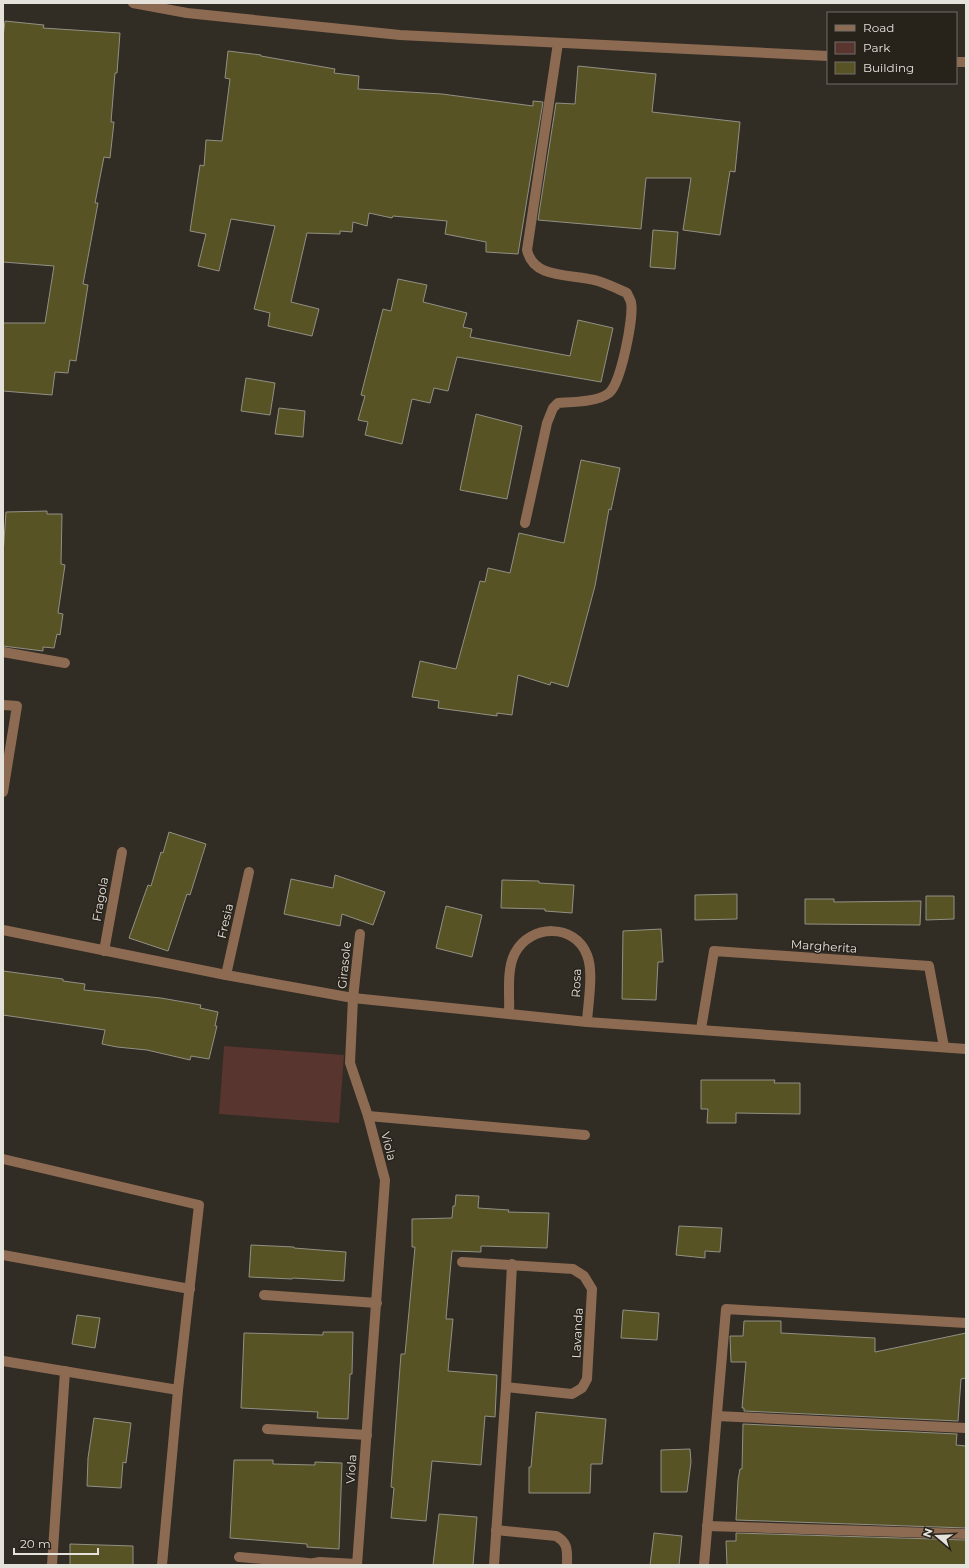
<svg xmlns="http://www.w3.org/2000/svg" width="969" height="1568" viewBox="0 0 969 1568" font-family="Montserrat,sans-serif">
<rect width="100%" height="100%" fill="#312c24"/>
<!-- green -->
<polygon fill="#58352e" points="224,1046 344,1055 339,1123 219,1114"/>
<!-- building -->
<g fill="#585325" stroke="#919084">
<polygon points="5,21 44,25 43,28 120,33 117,73 115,73 111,122 114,122 110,158 104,157 95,203 98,203 83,284 88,285 76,361 70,360 68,373 55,372 52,395 3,391 3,323 45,323 54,266 3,262 3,37"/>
<polygon points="228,51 261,55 261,56 335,69 334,73 359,76 358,89 442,94 533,106 533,101 543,102 518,254 486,252 486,242 445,234 447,221 393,216 392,218 369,213 367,226 353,222 352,232 340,231 340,234 307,233 291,302 319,309 312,336 268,326 270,313 254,309 275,226 231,219 219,271 198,266 206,234 190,231 200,165 204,166 206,140 222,141 230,79 225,78"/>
<polygon points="578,66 656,74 652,112 740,122 735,172 730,171 720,235 683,230 691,178 646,178 641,229 538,220 556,103 575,104"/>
<polygon points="653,230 678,232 675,269 650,267"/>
<polygon points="398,279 427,285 423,302 467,313 463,327 472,329 470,337 570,356 578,320 613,328 601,382 457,357 448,391 434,388 430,403 412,399 402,444 365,435 368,422 358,420 365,396 361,395 383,309 391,311"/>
<polygon points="246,378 275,383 270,415 241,411"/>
<polygon points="279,408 305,411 303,437 275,434"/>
<polygon points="476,414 522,426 507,499 460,490"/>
<polygon points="581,460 620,468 611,510 609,509 595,586 568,687 551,682 550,685 518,675 512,715 497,713 497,716 438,708 439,701 412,697 420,661 456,669 480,581 485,582 488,568 510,573 519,533 564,543"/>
<polygon points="47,511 47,514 62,514 61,564 65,565 58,613 63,614 60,635 57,634 54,648 43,647 43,651 3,646 3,555 6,512"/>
<polygon points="169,832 206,844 190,895 187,894 168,951 129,938 148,885 151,886 161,852 163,853"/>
<polygon points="335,875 385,892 373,925 342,914 340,926 284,914 291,879 333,888"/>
<polygon points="502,880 539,881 539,883 574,885 572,913 545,911 545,909 501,908"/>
<polygon points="737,894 737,919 695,920 695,895"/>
<polygon points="926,896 954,896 954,919 926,920"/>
<polygon points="805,899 834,899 834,902 921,901 920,925 805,924"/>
<polygon points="446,906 482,915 472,957 436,948"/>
<polygon points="661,929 663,962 658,962 656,1000 622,999 623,931"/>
<polygon points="3,971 63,979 63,981 85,984 84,990 161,998 201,1005 200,1008 218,1012 215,1026 217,1026 209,1059 191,1056 190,1060 147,1050 117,1047 102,1044 105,1030 3,1015"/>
<polygon points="701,1080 775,1080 774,1083 800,1083 800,1114 736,1113 736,1123 707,1123 708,1109 701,1109"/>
<polygon points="456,1195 479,1196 478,1208 509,1210 508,1212 549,1213 547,1248 481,1246 481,1252 452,1251 446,1319 453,1319 448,1371 497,1375 495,1417 485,1416 481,1465 432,1461 426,1521 391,1518 394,1488 391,1487 401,1354 405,1354 415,1247 412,1247 412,1219 452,1218 453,1206 455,1206"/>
<polygon points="679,1226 722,1228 720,1252 705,1251 705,1258 676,1255"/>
<polygon points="251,1245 294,1247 294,1248 346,1252 344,1281 293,1278 292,1279 249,1277"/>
<polygon points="623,1310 659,1313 657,1340 621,1338"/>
<polygon points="77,1315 100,1318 95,1348 72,1344"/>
<polygon points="744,1321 781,1321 781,1333 875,1338 875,1352 966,1333 966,1378 961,1379 958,1421 744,1411 744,1408 742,1408 746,1362 731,1362 730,1336 743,1336"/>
<polygon points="323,1332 353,1332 352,1374 350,1374 348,1419 317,1418 318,1412 241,1408 244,1333 323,1335"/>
<polygon points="536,1412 606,1419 602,1464 591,1464 590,1493 529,1493 529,1467 531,1467"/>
<polygon points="94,1418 131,1423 126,1463 123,1462 121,1488 87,1486 88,1458"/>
<polygon points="743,1424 957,1434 956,1445 966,1446 966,1528 736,1520 738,1480 740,1469 742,1469"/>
<polygon points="690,1449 691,1462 687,1492 661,1492 661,1450"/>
<polygon points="234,1460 273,1460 273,1464 315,1465 315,1462 342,1463 339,1549 307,1547 307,1544 230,1538"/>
<polygon points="439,1514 477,1517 473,1565 433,1565"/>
<polygon points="654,1533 682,1536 679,1565 650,1565"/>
<polygon points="736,1533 966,1540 966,1565 727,1565 726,1541 736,1541"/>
<polygon points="70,1544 133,1546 133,1565 70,1565"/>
</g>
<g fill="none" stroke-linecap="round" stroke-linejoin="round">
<!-- minor -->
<g stroke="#8d6b53" stroke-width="10">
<polyline points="133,3 187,13 400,35 828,56"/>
<polyline points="956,62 966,62"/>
<path d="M525,523L547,423L553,408L558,403C572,402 598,402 609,393C621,383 634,317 631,302C630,299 628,296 627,293C618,289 608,284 598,281C574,273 534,281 527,250L558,43"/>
<polyline points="3,652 65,663"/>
<polyline points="3,705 17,706 3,792"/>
<polyline points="3,930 226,975 353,998 587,1022 966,1049"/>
<polyline points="104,951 122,852"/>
<polyline points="226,975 249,872"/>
<path d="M509,1014C510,996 506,970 515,953C530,924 575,923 587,955C594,972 588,1003 587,1022"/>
<polyline points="701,1029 714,951 929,966 944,1047"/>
<polyline points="368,1116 585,1135"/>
<polyline points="3,1159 199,1205 178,1390 162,1565"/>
<polyline points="3,1255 190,1289"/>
<polyline points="462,1262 573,1269 584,1276 592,1289 587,1379 582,1388 572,1394 506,1387"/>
<polyline points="264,1295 377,1303"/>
<polyline points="3,1361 178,1390"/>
<polyline points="717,1416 966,1428"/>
<polyline points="267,1429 367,1435"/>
<polyline points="707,1526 966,1534"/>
<path d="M496,1530L556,1536C569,1543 567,1552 567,1565"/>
<polyline points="239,1557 308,1563"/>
<polyline points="52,1565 65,1371"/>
<polyline points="302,1565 320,1562 357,1564"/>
<polyline points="357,1565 385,1180 368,1116 350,1063 353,998 360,934"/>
<polyline points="494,1565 506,1387 512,1264"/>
<polyline points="704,1565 726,1309 966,1323"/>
</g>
</g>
<g text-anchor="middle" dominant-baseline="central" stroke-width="3" stroke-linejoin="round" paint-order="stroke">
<!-- street labels -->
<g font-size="12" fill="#e5e2dc" stroke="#27221a">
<text transform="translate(100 899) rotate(-80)">Fragola</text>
<text transform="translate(225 921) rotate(-77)">Fresia</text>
<text transform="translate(824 946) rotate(4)">Margherita</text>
<text transform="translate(344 965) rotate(-84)">Girasole</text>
<text transform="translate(576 983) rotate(-88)">Rosa</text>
<text transform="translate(389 1146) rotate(76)">Viola</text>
<text transform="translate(577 1333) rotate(-87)">Lavanda</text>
<text transform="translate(351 1469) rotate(-86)">Viola</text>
</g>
</g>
<!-- border -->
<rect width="969" height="1568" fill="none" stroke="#e5e2dc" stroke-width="8"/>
<!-- legend -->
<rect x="827" y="12" width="130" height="72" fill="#27221a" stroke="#736f68"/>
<rect x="835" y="25" width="20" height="6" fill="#8d6b53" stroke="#736f68"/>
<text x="863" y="32" font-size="12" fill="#e5e2dc">Road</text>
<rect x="835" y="42" width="20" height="12" fill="#58352e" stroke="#736f68"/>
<text x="863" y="52" font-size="12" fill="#e5e2dc">Park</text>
<rect x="835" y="62" width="20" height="12" fill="#585325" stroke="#736f68"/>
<text x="863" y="72" font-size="12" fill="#e5e2dc">Building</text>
<!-- north arrow -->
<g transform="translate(937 1536) rotate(289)" stroke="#27221a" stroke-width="3" paint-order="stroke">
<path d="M0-3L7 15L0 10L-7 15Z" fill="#e5e2dc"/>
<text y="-6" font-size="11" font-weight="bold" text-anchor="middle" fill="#e5e2dc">N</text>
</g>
<!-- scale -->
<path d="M14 1548v6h84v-6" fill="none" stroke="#e5e2dc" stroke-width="2"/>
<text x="20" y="1548" font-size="12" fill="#e5e2dc" stroke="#27221a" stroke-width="3" paint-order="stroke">20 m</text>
</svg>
